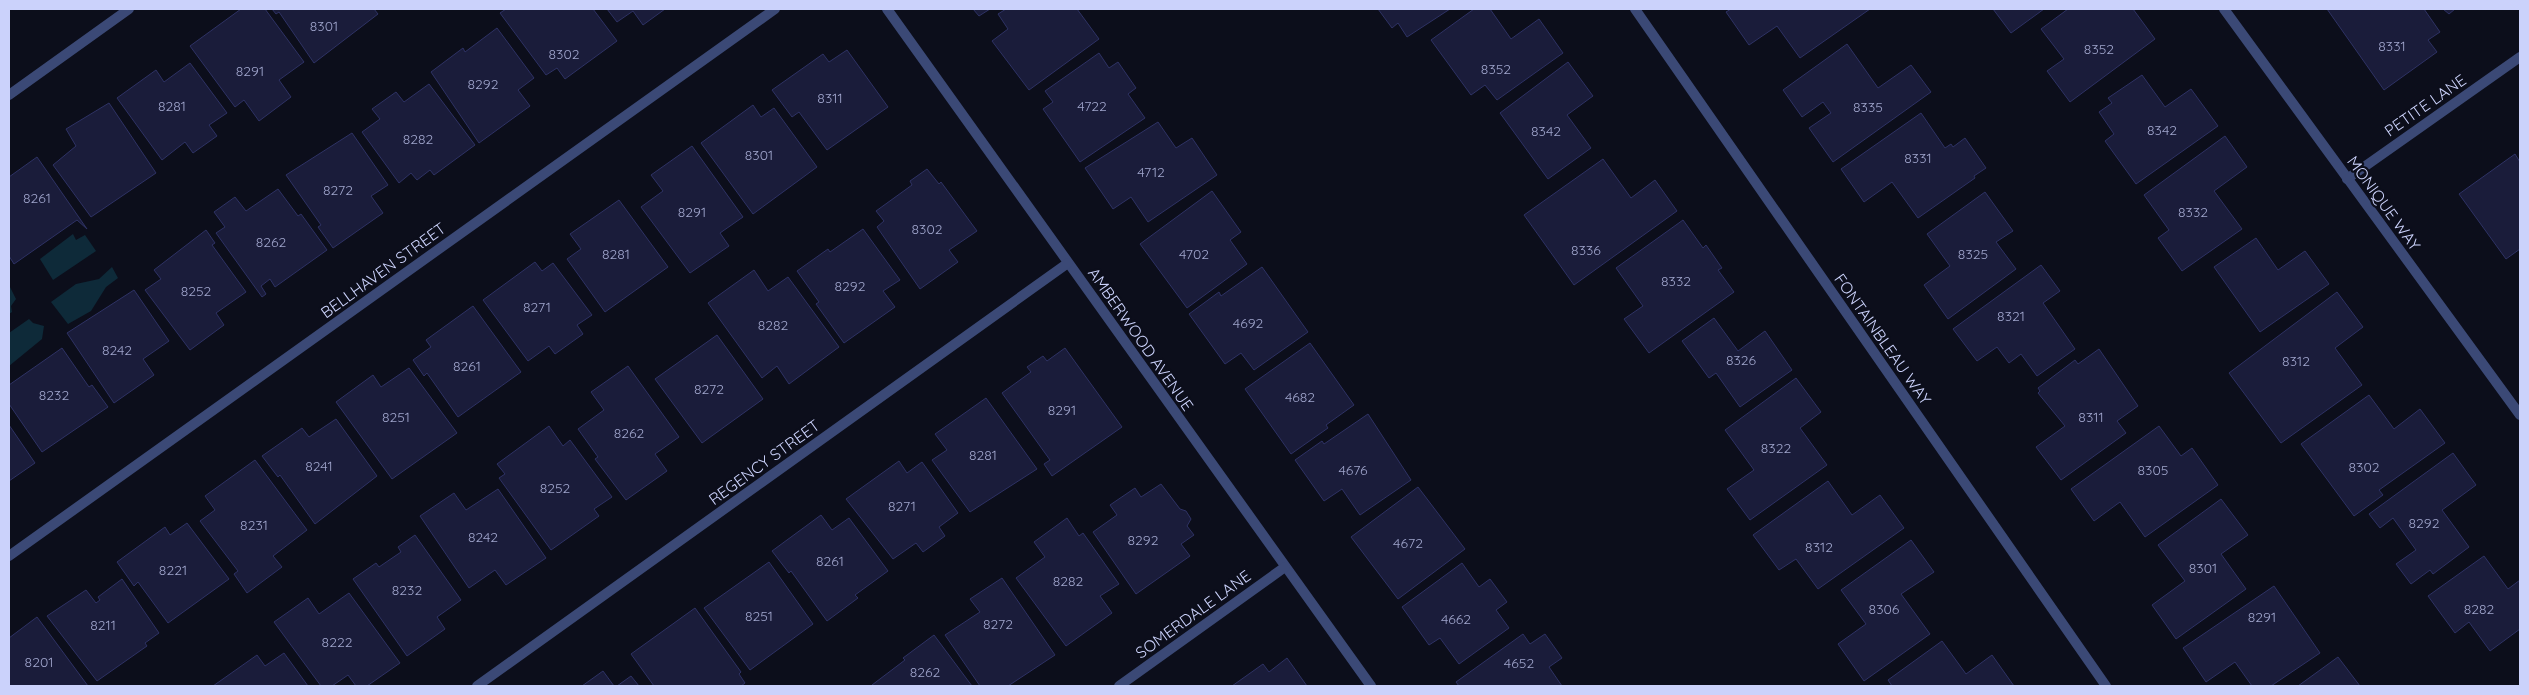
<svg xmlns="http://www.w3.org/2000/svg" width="2529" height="695" viewBox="0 0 2529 695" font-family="Quicksand,sans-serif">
<rect width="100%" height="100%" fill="#0c0e1b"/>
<!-- water -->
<g fill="#0e2a39">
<polygon points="73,234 76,240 85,235 96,251 53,280 40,259"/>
<polygon points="112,267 118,278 106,287 91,311 68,324 51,302 76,284 99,279"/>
<polygon points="9,285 16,299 11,306 12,312 9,314"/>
<polygon points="29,319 33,323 44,326 42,339 9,366 9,333"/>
</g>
<!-- building -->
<g fill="#1a1c3a" stroke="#2e3264">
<polygon points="241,9 265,9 304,62 279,80 291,97 259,121 244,100 235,107 190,46"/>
<polygon points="272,9 374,9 378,14 314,63 279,12 276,14"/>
<polygon points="506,9 593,9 617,41 565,79 557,68 546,75 500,13"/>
<polygon points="607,9 665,9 643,25 633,11 617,22"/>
<polygon points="973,9 990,9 979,16"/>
<polygon points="1006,9 1077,9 1099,39 1029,90 992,41 1008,29 998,14"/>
<polygon points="1378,9 1450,9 1407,37 1398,23 1392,28"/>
<polygon points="1474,9 1490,9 1511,39 1539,19 1563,53 1497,100 1485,85 1471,95 1431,40"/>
<polygon points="1731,9 1870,9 1800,58 1777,26 1749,45 1726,12"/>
<polygon points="1993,9 2044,9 2011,33"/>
<polygon points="2068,9 2133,9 2155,39 2070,102 2047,71 2064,59 2041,29"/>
<polygon points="2327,9 2424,9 2440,32 2428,40 2437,52 2384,90"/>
<polygon points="2443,9 2455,9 2449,14"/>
<polygon points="497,28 534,78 518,90 530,106 479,143 431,72 463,48 465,52"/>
<polygon points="1847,44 1878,88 1911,65 1931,92 1833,162 1809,128 1831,113 1823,102 1802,117 1783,90"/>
<polygon points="847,50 888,107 827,150 799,112 792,117 772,90 823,54 829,62"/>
<polygon points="1099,53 1109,68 1118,62 1136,88 1128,94 1145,118 1080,162 1043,109 1053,102 1045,91"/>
<polygon points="1568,62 1593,96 1567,115 1591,148 1548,179 1500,113"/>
<polygon points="190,63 227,113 209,125 217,136 193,153 185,142 162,160 117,98 156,70 164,82"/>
<polygon points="2142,75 2165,107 2191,89 2218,126 2136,184 2105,141 2114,134 2099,112 2112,103 2108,98"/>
<polygon points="429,84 475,145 434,175 430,170 417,180 411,173 399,183 362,132 380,119 372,109 396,92 404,102"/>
<polygon points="109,103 156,173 91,217 53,165 76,146 66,129"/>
<polygon points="753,105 761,117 774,108 817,167 753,214 701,143"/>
<polygon points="1921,113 1945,148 1951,144 1953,147 1965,138 1986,168 1974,176 1975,178 1918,218 1892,182 1864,202 1841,169"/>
<polygon points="1158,122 1176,148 1192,138 1217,175 1148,222 1131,197 1113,209 1085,168"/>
<polygon points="352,133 388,185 371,196 383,213 333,248 318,227 321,225 286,175"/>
<polygon points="2225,136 2247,167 2214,191 2242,229 2182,271 2158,238 2169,230 2144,195"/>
<polygon points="692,146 743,217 720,233 729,246 690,273 641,207 663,191 651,175"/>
<polygon points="2515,154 2520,162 2520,249 2506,259 2459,194"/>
<polygon points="37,157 87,229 77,220 14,264 9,256 9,177"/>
<polygon points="1603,159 1631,198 1655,180 1677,211 1574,285 1524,215"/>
<polygon points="927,169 939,184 941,182 977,231 949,250 958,262 920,289 877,227 884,221 876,211 912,185 910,181"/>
<polygon points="278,189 298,216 301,214 327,250 275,287 270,279 261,286 266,294 262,297 216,233 225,227 214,212 235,197 246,211"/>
<polygon points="1212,191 1241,232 1230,240 1247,264 1187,308 1140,244"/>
<polygon points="1985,192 2013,231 1996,242 2016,269 1948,319 1924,285 1950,266 1927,234"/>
<polygon points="619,200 668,267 605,312 567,259 581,249 570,234"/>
<polygon points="1683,220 1703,248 1706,245 1722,268 1718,270 1734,292 1649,353 1624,319 1643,306 1616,268"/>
<polygon points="863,229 900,280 883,291 895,307 844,343 816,304 819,302 797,271 828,249 830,252"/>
<polygon points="206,230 215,243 212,245 246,292 216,313 224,325 190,350 145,290 161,279 154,270"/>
<polygon points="2256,238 2278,270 2305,251 2329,284 2260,332 2214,267"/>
<polygon points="535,262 542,271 553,263 592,315 577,325 583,334 555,354 549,346 528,361 483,300"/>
<polygon points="2041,265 2060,291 2043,303 2075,349 2037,376 2021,354 2009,363 1997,347 1977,361 1953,329"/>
<polygon points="1262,267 1308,332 1254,370 1241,353 1225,364 1189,314 1219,292 1221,296"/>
<polygon points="754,270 768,291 788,277 839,347 789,384 777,366 762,378 708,303"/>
<polygon points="134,290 169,341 143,359 154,375 114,403 67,333"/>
<polygon points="2337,292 2363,327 2335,348 2362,385 2281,443 2229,373"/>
<polygon points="473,306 521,372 458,417 427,373 424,376 413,360 431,347 426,340"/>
<polygon points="1714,318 1738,351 1765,331 1792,370 1740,407 1716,373 1709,378 1682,341"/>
<polygon points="717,335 763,399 702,443 655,379"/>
<polygon points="1310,343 1354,405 1326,425 1328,428 1291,454 1245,389"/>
<polygon points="62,348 89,387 92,385 108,407 42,452 9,404 9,385"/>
<polygon points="1065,348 1122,427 1052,476 1044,464 1050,460 1002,393 1031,372 1027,367 1043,356 1047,361"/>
<polygon points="2099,349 2138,406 2117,421 2126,433 2061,480 2036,447 2065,426 2038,393 2040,391 2038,388 2075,360 2078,364"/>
<polygon points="628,366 679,437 655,454 667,471 626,500 595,459 598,457 578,429 604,410 591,392"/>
<polygon points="409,368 457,433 392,479 336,402 373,375 381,387"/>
<polygon points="1796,378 1821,412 1800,428 1827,465 1750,520 1727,489 1754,470 1725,430"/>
<polygon points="2369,395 2394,429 2420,409 2445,443 2379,490 2383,495 2354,516 2301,444"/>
<polygon points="986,398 1037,469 970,512 932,460 947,450 935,434"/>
<polygon points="1368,414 1411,480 1360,515 1342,489 1324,501 1295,460 1322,441 1324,444"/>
<polygon points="336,419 377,476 315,524 280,475 278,477 262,456 302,428 309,437"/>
<polygon points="9,425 35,463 9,481"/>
<polygon points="549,426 563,446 570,440 612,497 594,509 599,516 551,550 499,478 505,474 497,464"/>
<polygon points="2159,426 2181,456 2192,448 2218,485 2145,537 2120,502 2094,521 2071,489"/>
<polygon points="2453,453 2476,485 2442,510 2469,547 2433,574 2430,570 2411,584 2396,564 2416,550 2393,518 2380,528 2369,514"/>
<polygon points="255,460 307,530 273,556 282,567 247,593 234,574 238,571 200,521 215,510 205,496"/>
<polygon points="899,461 907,473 922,462 958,513 939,527 945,536 923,552 916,543 893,559 846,499"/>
<polygon points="1828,481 1852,515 1880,495 1904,528 1818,589 1796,559 1779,570 1753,535"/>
<polygon points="1161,484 1180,509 1186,511 1191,519 1187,526 1194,535 1181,544 1190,556 1136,594 1093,532 1117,515 1110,505 1135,488 1141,497"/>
<polygon points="1418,487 1465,549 1398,599 1351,537"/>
<polygon points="498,489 546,558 506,585 495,570 469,588 420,516 454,493 466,510"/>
<polygon points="2221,499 2248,535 2221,554 2246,589 2176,639 2152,605 2185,581 2158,545"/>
<polygon points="821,515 832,530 849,518 888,571 855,595 858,598 827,621 791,571 789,573 772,551"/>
<polygon points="1067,518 1079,536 1083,533 1119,584 1100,596 1112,613 1066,646 1016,578 1045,557 1034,542"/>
<polygon points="187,523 229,579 168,623 138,582 134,586 117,562 165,527 170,535"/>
<polygon points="415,535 461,600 437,617 445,629 407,656 353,579 376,563 379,567 401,552 398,547"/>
<polygon points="1911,540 1934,572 1901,594 1930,634 1864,681 1838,644 1866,624 1841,590"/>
<polygon points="2484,556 2508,589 2520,580 2520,629 2490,651 2469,622 2455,633 2428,596"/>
<polygon points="769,562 813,624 750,670 704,608"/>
<polygon points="1462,563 1479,587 1490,579 1507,602 1496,610 1509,628 1459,664 1440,638 1429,645 1402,607"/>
<polygon points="1002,578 1055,655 1008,686 980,686 945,635 980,612 970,599"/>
<polygon points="122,579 159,633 145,643 147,646 97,681 47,616 86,590 96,603 100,600 98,597"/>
<polygon points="2274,586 2320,653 2271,686 2252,686 2235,662 2206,682 2183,648"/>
<polygon points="349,593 400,663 367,686 356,686 348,675 332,686 321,686 274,622 308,598 319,614"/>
<polygon points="695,608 741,672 739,674 745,683 741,686 654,686 631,654"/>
<polygon points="37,617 88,686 9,686 9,638"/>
<polygon points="1523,634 1530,644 1545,634 1562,658 1549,667 1562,686 1459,686 1456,682"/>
<polygon points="934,635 972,686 873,686 872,685 905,660 903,658"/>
<polygon points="1942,641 1966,674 1992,655 2014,686 1892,686 1888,680"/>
<polygon points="284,653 308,686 213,686 257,655 265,666"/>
<polygon points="2338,657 2360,686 2298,686"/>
<polygon points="1287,658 1307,686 1232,686 1263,664 1269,672"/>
<polygon points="603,671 614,686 582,686"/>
<polygon points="631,676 639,686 617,686"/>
</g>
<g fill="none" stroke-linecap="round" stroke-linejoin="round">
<!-- street -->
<g stroke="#3b4976" stroke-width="10">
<polyline points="887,9 1371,686"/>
<polyline points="1635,9 2106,686"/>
<polyline points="2224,9 2520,415"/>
<polyline points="9,95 129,9"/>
<polyline points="2347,179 2520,57"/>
<polyline points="9,556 775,9"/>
<polyline points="477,686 1068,263"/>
<polyline points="1119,686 1285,567"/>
</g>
</g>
<g text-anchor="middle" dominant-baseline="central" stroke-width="4.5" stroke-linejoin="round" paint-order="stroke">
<!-- number labels -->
<g font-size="14" fill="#9fa4cb">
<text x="324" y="26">8301</text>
<text x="2392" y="46">8331</text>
<text x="2099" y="49">8352</text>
<text x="564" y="54">8302</text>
<text x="1496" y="69">8352</text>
<text x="250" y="71">8291</text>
<text x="483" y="84">8292</text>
<text x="830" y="98">8311</text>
<text x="172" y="106">8281</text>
<text x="1092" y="106">4722</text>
<text x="1868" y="107">8335</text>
<text x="2162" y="130">8342</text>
<text x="1546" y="131">8342</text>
<text x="418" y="139">8282</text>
<text x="759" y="155">8301</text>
<text x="1918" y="158">8331</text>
<text x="1151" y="172">4712</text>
<text x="338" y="190">8272</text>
<text x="37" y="198">8261</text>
<text x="692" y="212">8291</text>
<text x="2193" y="212">8332</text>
<text x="927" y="229">8302</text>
<text x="271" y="242">8262</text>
<text x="1586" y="250">8336</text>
<text x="616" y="254">8281</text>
<text x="1194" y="254">4702</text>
<text x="1973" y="254">8325</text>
<text x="1676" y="281">8332</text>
<text x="850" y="286">8292</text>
<text x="196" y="291">8252</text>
<text x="537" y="307">8271</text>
<text x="2011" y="316">8321</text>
<text x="1248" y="323">4692</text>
<text x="773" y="325">8282</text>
<text x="117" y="350">8242</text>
<text x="1741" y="360">8326</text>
<text x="2296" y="361">8312</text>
<text x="467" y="366">8261</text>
<text x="709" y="389">8272</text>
<text x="54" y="395">8232</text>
<text x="1300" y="397">4682</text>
<text x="1062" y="410">8291</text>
<text x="396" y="417">8251</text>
<text x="2091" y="417">8311</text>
<text x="629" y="433">8262</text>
<text x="1776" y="448">8322</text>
<text x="983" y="455">8281</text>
<text x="319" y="466">8241</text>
<text x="2364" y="467">8302</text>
<text x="1353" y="470">4676</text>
<text x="2153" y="470">8305</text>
<text x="555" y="488">8252</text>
<text x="902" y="506">8271</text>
<text x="2424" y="523">8292</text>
<text x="254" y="525">8231</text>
<text x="483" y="537">8242</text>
<text x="1143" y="540">8292</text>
<text x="1408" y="543">4672</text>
<text x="1819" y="547">8312</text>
<text x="830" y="561">8261</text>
<text x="2203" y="568">8301</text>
<text x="173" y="570">8221</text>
<text x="1068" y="581">8282</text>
<text x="407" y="590">8232</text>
<text x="1884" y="609">8306</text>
<text x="2479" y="609">8282</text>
<text x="759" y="616">8251</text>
<text x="2262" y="617">8291</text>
<text x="1456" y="619">4662</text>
<text x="998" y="624">8272</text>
<text x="103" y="625">8211</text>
<text x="337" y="642">8222</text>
<text x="39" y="662">8201</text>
<text x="1519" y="663">4652</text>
<text x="925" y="672">8262</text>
</g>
<!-- street labels -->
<g font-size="16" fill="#cbd2fb" stroke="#0c0e1b">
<text transform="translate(2425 105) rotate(-35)">PETITE LANE</text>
<text transform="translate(2384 203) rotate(54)">MONIQUE WAY</text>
<text transform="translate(383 270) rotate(-36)">BELLHAVEN STREET</text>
<text transform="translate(1141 339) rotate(55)">AMBERWOOD AVENUE</text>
<text transform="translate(1883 339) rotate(55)">FONTAINBLEAU WAY</text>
<text transform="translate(764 462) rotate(-36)">REGENCY STREET</text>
<text transform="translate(1193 614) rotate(-36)">SOMERDALE LANE</text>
</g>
</g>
<!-- border -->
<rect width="2529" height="695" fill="none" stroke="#cbd2fb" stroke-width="20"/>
</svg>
